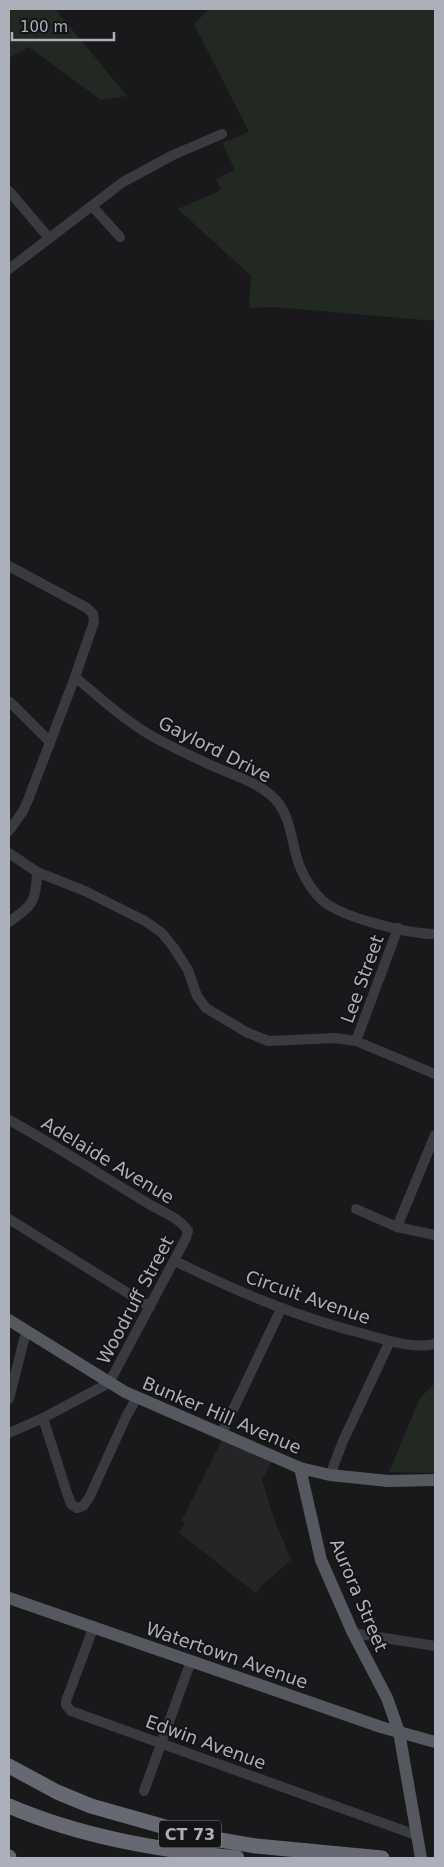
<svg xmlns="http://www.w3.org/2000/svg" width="444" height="1867" viewBox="0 0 444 1867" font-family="'DejaVu Sans',sans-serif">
<rect width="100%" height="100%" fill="#19191b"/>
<!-- built -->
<polygon fill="#252528" points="222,1440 272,1461 262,1480 277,1528 278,1528 291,1560 260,1587 257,1594 179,1533 185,1523 181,1522"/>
<!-- green -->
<g fill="#212922">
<polygon points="9,9 55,9 127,96 101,100 29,47 9,58"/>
<polygon points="209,9 435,9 435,321 275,307 249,308 251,276 178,209 221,190 216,179 235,170 222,143 249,132 194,24"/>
<polygon points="435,1383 435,1473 389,1472 420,1398"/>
</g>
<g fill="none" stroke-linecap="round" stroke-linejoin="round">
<!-- minor -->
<g stroke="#3a3b40" stroke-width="10">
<polyline points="9,191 49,238"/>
<polyline points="92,206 120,237"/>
<polyline points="9,269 123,182 173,155 222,134"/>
<polyline points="9,566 87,608 93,614 94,622 75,677 28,800 23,811 9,831"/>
<path d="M75,677C99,697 123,719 150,735C171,747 193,757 215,767C236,776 259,783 275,799C292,817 291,845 300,867C305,879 313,892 323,901C343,918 409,934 435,934"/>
<polyline points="10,702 50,742"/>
<polyline points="9,853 37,872 85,891 145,921 162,933 174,948 188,970 197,996 206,1008 246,1032 268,1041 335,1038 356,1041 435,1074"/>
<path d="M9,922C33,905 36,902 37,872"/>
<polyline points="356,1041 398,928"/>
<path d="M9,1120C55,1145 99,1174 144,1201C159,1211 178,1216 188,1231L186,1238L109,1383L43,1418L9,1433"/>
<polyline points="356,1209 397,1227 435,1235"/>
<polyline points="9,1219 150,1307"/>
<polyline points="397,1227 435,1135"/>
<path d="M175,1261C238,1292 299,1318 368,1335C389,1341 413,1349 435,1344"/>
<polyline points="9,1399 26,1332"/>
<polyline points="43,1418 67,1493 71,1504 77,1508 83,1506 89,1498 126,1417 137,1397"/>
<polyline points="222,1433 281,1309"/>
<polyline points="330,1475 343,1441 390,1341"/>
<polyline points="94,1626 66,1701 66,1705 71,1711 416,1835"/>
<polyline points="353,1633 435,1646"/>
<polyline points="144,1791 191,1661"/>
</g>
<!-- major -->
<g stroke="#56585f" stroke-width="12">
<polyline points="9,1320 125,1392 300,1468 330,1475 388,1481 435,1480"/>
<polyline points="300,1468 321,1560 353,1633 387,1698 399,1732 421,1858"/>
<polyline points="9,1598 381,1727 435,1742"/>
</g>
<!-- highway -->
<g stroke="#666971" stroke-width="15">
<polyline points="9,1766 57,1792 91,1806 197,1836 256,1846 382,1858"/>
<path d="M9,1806C81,1837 159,1850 237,1858"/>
<polyline points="9,1857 9,1858"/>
</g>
</g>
<g text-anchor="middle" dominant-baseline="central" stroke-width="4" stroke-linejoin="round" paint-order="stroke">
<!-- shield labels -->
<rect fill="#141416" stroke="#7e8189" stroke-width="1" x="159" y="1820.5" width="62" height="27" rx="4"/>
<g font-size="16" font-weight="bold" fill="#acb0ba">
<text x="190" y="1834">CT 73</text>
</g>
<!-- street labels -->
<g font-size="18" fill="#acb0ba" stroke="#141416">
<text transform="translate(215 749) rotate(27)">Gaylord Drive</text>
<text transform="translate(362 979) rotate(-70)">Lee Street</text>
<text transform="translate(108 1160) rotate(31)">Adelaide Avenue</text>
<text transform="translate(308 1297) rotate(19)">Circuit Avenue</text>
<text transform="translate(135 1300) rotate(-62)">Woodruff Street</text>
<text transform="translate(222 1415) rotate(23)">Bunker Hill Avenue</text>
<text transform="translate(359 1595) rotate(67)">Aurora Street</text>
<text transform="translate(227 1655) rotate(19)">Watertown Avenue</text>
<text transform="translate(206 1742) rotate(20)">Edwin Avenue</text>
</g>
</g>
<!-- border -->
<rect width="444" height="1867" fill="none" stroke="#acb0ba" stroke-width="20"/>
<!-- scale -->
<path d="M12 32v8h102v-8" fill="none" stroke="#acb0ba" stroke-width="2.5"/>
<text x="20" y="32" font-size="15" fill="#acb0ba" stroke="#141416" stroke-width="4" paint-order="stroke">100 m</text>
</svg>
